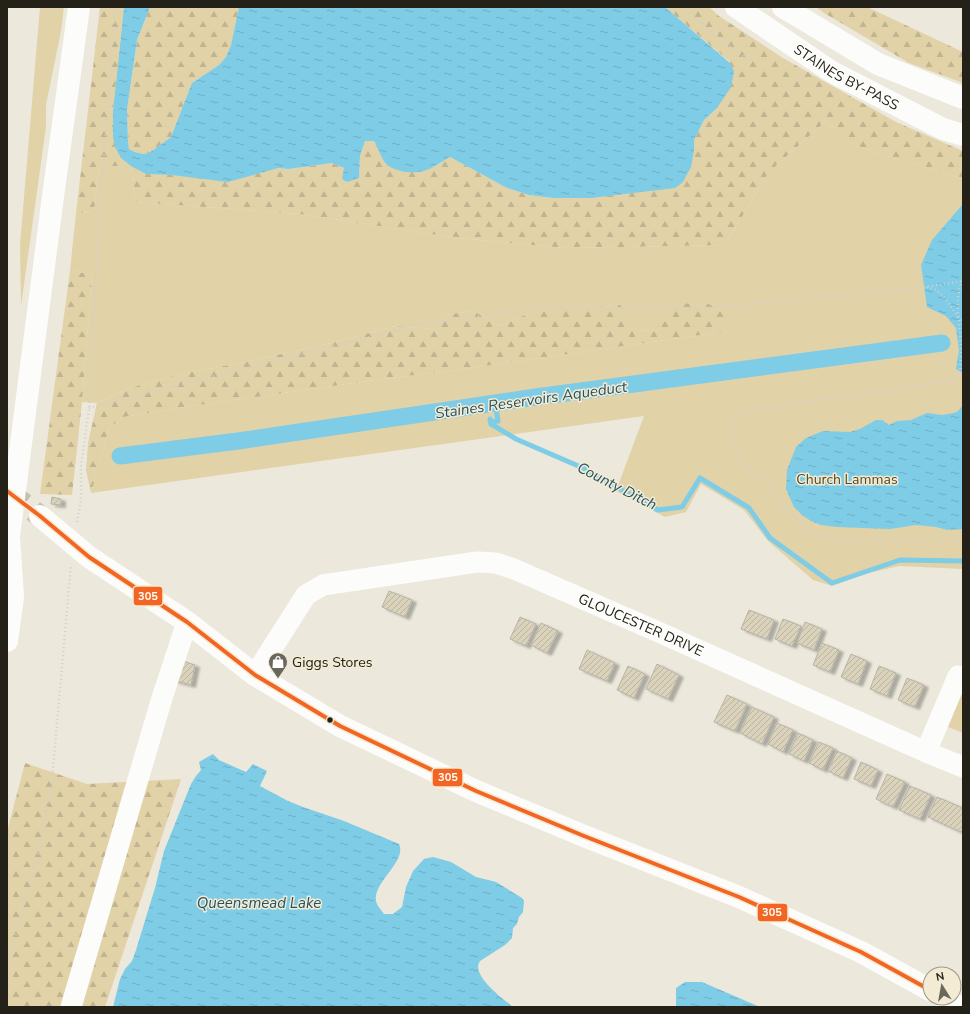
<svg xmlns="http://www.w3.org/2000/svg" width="970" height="1014" viewBox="0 0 970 1014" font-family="'Nunito Sans',sans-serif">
<defs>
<pattern id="forest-firs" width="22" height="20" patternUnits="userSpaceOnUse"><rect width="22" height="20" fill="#e1d2a8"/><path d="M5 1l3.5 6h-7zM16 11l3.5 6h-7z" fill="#c1b490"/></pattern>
<pattern id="water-ripples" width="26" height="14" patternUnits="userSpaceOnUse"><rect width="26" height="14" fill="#7ecce6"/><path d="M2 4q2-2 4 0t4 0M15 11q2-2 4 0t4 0" fill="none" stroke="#6dafc5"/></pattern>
<pattern id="building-hatch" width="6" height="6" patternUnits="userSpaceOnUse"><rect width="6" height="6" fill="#dad2bb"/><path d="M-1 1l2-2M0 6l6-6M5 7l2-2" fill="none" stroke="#bbb4a0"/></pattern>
<filter id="shadow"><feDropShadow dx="4.5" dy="2.5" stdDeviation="1" flood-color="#0004"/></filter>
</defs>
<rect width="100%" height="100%" fill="#ece8db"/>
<!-- green -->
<g fill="#e1d2a8">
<polygon points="40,7 64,7 61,31 46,105 46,127 21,306 20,245"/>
<polygon points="826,121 855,146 963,179 963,569 899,566 868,573 832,586 813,580 768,541 744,510 701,484 686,512 665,517 616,491 644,416 91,493 109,428 123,417 185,407 368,381 470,368 729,331 660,329 639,331 530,313 499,326 474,311 442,315 433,329 395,326 332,343 245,362 181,374 130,388 97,403 82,402 92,274 70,271 76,213 94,212 99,166 131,166 135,202 300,214 458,238 566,248 725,245 769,172"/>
<polygon points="963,689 963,733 941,724"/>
</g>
<!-- forest -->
<g fill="url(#forest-firs)">
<polygon points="100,7 124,7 113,111 113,137 146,174 172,175 278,168 288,169 332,163 344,168 353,180 359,178 360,156 365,141 374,141 386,165 434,167 450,157 507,188 529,195 553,198 694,150 694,140 704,120 717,108 730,62 665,7 709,7 719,16 783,58 896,122 963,151 963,179 855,146 826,121 769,172 725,245 566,248 458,238 300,214 135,202 131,166 99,166 94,212 76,213"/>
<polygon points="150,7 239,7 239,8 231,45 226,57 219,65 192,83 171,137 149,153 143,154 135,152 129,149 128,141 127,110 137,40"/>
<polygon points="816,7 867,7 963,52 963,83 909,63 824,13"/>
<polygon points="70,271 92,274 82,402 72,495 40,494"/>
<polygon points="706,303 726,312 729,331 470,368 368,381 185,407 123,417 109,428 91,493 86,470 88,443 97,403 130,388 181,374 245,362 332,343 395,326 433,329 442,315 474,311 499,326 530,313 620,305 639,331 660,329 670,304"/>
<polygon points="25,763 87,784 181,779 105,1007 7,1007 7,832"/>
</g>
<!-- water -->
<g fill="url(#water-ripples)">
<path d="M124,7H150L137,40L127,110L128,141L129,149L135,152L143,154L149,153L171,137L192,83L219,65L226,57L231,45L239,7H665L730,63L734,71L731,87L717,108L704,120L694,140V150L691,167L683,182L675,188L591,198H553L529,195L507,188L450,157C433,167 423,176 401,171C397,170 391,168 387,165C383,162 377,146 374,141H365L360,156L359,178L347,182L342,179L344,168L332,163L288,169L278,168L228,182L172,175L146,174L131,166L121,158L115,147L113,137V111Z"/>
<polygon points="963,204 963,373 956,369 959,350 956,328 946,316 927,307 921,265 932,240"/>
<polygon points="963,405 963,529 948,530 936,527 916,525 890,529 837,527 821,525 811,521 802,515 794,507 786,489 787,470 796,447 806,438 823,431 850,432 860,429 876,420 882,420 889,425 897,421 911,420 927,413 942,415 954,413 958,411"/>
<path d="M213,754L219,760L246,772L253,764L267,771L260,786L288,801L303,807L344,821L399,844C408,863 366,886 378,906C380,909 382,911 384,914H393L402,907L406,887L413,871L424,859L433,857L451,862L476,877L496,882L522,898L524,901L523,912L519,917L517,924L513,928L512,938L505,945L480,961C470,975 503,999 513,1007H113L120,979L125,969L132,961L136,950L155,888L164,851L191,784L196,776L201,770L199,762Z"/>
<polygon points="685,982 702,982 760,1007 676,1007 676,988"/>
</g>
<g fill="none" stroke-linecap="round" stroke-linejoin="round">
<!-- stream -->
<g stroke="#7ecce6" stroke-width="5">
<polyline points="490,419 491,424 516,439 583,468 658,510 682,507 700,478 749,508 770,538 832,583 900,560 963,561"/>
<polyline points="491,422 498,421 495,403"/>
</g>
<!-- canal -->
<polyline stroke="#7ecce6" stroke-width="17" points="120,456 238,441 536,397 942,343"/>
</g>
<!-- building -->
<g fill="url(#building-hatch)" stroke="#b6b3a8" filter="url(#shadow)">
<polygon points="52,497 61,499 61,505 51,504"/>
<polygon points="389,591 412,600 405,617 382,607"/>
<polygon points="749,610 774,620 767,639 741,629"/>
<polygon points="520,617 536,624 526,646 510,639"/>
<polygon points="783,619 801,626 792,646 775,639"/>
<polygon points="805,622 822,629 814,650 797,643"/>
<polygon points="541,623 558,631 547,653 531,645"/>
<polygon points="822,643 839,650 830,672 813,665"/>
<polygon points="587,650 615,663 607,681 579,669"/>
<polygon points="851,654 867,661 858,684 841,677"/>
<polygon points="179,660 195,665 191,685 173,680"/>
<polygon points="657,664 679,675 668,699 646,689"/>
<polygon points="628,666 645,674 634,698 617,690"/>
<polygon points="879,666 896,673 887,696 870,689"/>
<polygon points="907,678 924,685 915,707 898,700"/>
<polygon points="727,695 747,704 735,731 714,722"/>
<polygon points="752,707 774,717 762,744 740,733"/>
<polygon points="777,723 793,730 783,752 768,744"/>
<polygon points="798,733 813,740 804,761 789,754"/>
<polygon points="819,742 833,748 823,770 809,763"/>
<polygon points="837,751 852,758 843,778 828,771"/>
<polygon points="861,762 878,770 871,786 854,779"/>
<polygon points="887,774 905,782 893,807 876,799"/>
<polygon points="910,786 931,795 920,819 899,810"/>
<polygon points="937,797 963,808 963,829 961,832 928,817"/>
</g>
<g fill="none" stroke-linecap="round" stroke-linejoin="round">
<!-- major-tunnel -->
<polyline stroke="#c4c0b4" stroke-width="22" stroke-dasharray="22 11" stroke-linecap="butt" points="7,491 40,516"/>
<!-- path -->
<g stroke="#d2d0cd" stroke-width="2.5" stroke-dasharray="1 3" stroke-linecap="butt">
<polyline points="684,7 713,33 749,61"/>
<polyline points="927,287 936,290 943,296 963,324"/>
<polyline points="963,372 951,381 746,411 730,424 730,439 745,467 759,475 768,484 785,508 812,533 828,539 919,539 963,541"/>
<path d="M960,373C961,364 961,355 961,346C960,327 954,298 962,281"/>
<polyline points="89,408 413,326 532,308 696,309 926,287 963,281"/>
<polyline points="77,522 81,499 81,467 89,408 101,192 115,7"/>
<polyline points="7,966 39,852 52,780 71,565"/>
</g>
<!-- minor -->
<g stroke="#fcfcfa" stroke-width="21">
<path id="s1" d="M255,675L306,595L323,585L477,562L496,563L514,569L663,634L926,752L963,767"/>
<polyline points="926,752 958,676"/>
<polyline points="71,1007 162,698 187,622"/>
</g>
<!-- major -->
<g stroke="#fcfcfa" stroke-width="22">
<polyline points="40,516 89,557 187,622 255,675 340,726 476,791 584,836 739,897 861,952 930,990"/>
<polyline points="7,641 13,597 9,536 52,204 79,7"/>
<polyline points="944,998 960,1007"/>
</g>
<!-- highway -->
<g stroke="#fcfcfa" stroke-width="22">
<path id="s2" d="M736,7L832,72L943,129L963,135"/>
<polyline points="783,7 878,64 963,98"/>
<polyline points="7,545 9,536"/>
</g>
<!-- bus-1 casing -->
<g stroke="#f3ebd4" stroke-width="7">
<polyline id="bus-1" points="7,491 40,516 89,557 187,622 255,675 340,726 476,791 584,836 739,897 861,952 930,990"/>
</g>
<!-- bus-1 -->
<use href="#bus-1" stroke="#f26522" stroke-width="4"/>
</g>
<!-- icons -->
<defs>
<g id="shop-pin" transform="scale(1)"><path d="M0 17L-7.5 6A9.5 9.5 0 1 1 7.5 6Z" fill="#6a675d" stroke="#f3ebd4"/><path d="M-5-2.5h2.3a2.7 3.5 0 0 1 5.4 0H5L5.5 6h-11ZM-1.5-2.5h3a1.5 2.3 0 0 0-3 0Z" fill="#fff"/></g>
</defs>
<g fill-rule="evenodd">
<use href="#shop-pin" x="278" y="662"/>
</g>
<!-- markers -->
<circle fill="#242119" stroke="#f3ebd4" stroke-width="1.5" cx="330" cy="720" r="3.5"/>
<g text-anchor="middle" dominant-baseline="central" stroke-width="3" stroke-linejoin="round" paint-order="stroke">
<!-- street labels -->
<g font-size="14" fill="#242119" stroke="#f3ebd4">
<text stroke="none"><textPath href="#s2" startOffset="131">STAINES BY-PASS</textPath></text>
<text stroke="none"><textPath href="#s1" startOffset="447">GLOUCESTER DRIVE</textPath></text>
</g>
<!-- park labels -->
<g font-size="14" fill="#564922" stroke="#f3ebd4">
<text x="847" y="479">Church Lammas</text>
</g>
<!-- poi labels -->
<g font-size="14" fill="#242119" stroke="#f3ebd4" text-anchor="start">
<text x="292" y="662">Giggs Stores</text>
</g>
<!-- water labels -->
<g font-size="15" font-style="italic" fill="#245264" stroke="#f3ebd4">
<text transform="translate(531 400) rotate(-8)">Staines Reservoirs Aqueduct</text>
<text transform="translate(617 486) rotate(27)">County Ditch</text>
<text x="259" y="903">Queensmead Lake</text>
</g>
</g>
<g stroke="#f3ebd4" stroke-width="1.5">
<rect x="133" y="586" width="30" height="20" rx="4" fill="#f26522"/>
<rect x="432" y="768" width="31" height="19" rx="4" fill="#f26522"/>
<rect x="757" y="903" width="31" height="19" rx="4" fill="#f26522"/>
</g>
<g font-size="11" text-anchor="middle" font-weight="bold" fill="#fff">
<text x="148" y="600">305</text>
<text x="448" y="781">305</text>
<text x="772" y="916">305</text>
</g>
<!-- border -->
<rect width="970" height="1014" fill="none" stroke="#242119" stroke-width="16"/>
<!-- north arrow -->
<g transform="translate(942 986) rotate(349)"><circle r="19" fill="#f3ebd4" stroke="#a09a89"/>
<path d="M0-3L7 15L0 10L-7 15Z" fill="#6a675d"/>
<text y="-6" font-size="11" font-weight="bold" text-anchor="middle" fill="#242119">N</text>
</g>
</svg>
